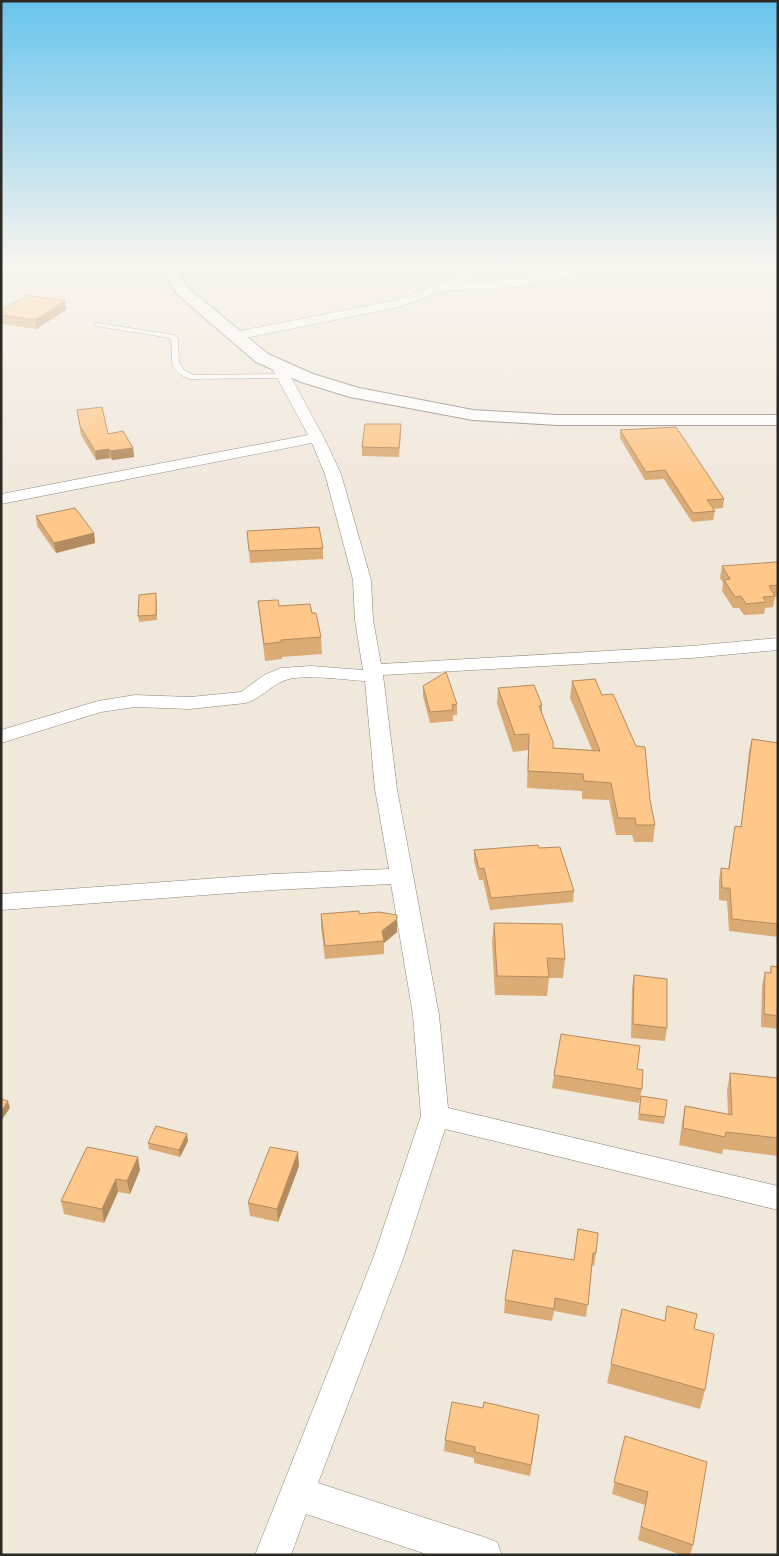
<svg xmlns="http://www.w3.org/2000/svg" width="779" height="1556" viewBox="0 0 779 1556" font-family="Inter,sans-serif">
<rect width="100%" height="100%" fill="#f1e8dc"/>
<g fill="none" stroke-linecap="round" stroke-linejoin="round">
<!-- service casing -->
<g stroke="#8c8479" stroke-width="1">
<path id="service" d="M98,323L174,335L178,338L179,362L184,370L194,375L282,374L286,376L282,378L190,379C163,369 176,355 170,338L96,326V324Z"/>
</g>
<!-- minor casing -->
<g stroke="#8c8479" stroke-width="1">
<g id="minor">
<polygon points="476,265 490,265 461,283 517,279 594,265 748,265 742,268 594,272 517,287 443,291 399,307 235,340 229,336 235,332 396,300 443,283"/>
<path d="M278,362L285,366L324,438L341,474L371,580L373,620L381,664L691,646L778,638V650L691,658L383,675L397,789L439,1015L448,1108L778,1186V1210L445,1129L404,1256L318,1483L484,1537L497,1542L502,1555H429L306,1514L291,1555H255L374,1256L421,1116L413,1015L391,884L273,890L1,910V894L273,874L389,869L375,789L365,681C345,680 300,673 283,681C269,687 260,699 246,703L190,709L135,707L101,712L1,743V730L98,701L135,695L190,697L241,692L264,675L281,668L311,666L363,670L355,620L353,580L325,474L312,443L1,504V494L308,435L271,366Z"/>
</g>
</g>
<!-- tertiary casing -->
<g stroke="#8c8479" stroke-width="2">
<polygon id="tertiary" points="159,265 173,265 188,288 268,354 313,374 359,388 473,410 557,415 778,415 778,425 557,425 473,420 350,397 301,382 256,362 177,294"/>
</g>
<!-- service -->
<use href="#service" fill="#fff" fill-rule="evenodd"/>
<!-- minor -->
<use href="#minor" fill="#fff" fill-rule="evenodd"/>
<!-- tertiary -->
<use href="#tertiary" fill="#fff" fill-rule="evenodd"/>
</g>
<!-- wall -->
<g fill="#dbab76">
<polygon points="66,310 36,329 1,324 1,311"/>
<polygon points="77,410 108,434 133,448 134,457 112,460 110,458 96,460 81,435"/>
<polygon points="620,430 724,499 723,508 713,509 715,511 713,520 692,522 664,479 645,480 620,438"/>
<polygon points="401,433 399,457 362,456 362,447"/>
<polygon points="36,516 94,533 95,543 56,553 37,526"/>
<polygon points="247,531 323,548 323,559 250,563"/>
<polygon points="778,564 778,596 775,597 773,607 765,608 764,614 744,615 739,608 733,608 722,591 723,583 720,578 722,566"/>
<polygon points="157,599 157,620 139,622 138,616"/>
<polygon points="258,601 312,613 321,637 322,654 282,657 282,659 265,661 260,618"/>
<polygon points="572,681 650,800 655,825 653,842 634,842 632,835 616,835 609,800 582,799 582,791 527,788 528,750 513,752 497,704 498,688 542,705 542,713 553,748 592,750 570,698"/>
<polygon points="423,686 457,704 457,715 453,715 453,721 430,723 423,696"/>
<polygon points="752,739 778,743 778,937 729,931 727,901 719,900 719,880 721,868 728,869 735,826 741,827 749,751"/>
<polygon points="539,848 574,891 573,902 490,910 483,880 479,880 474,861 474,850"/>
<polygon points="321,914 359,914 397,932 384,943 384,954 325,959 321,927"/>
<polygon points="494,923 565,959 563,978 549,978 547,996 495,995 492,942"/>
<polygon points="771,966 778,967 778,1029 761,1027 762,986 765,972 770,973"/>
<polygon points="634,975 667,1028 665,1041 631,1038 632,988"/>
<polygon points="730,1073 778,1078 778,1156 723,1149 722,1154 679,1145 682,1123 685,1106 728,1114 727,1090"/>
<polygon points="554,1075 642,1089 639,1103 552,1088"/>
<polygon points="641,1096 665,1117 664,1124 638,1120"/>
<polygon points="188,1141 180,1157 149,1149 148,1143"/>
<polygon points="87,1147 140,1170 130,1194 118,1192 104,1223 64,1214 61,1201"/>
<polygon points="299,1166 278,1222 250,1216 248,1203"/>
<polygon points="578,1229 596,1253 594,1266 592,1265 586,1317 554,1311 552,1321 504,1313 505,1300 574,1260"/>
<polygon points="694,1329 705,1390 700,1409 607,1383 611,1364"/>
<polygon points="483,1408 538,1426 530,1476 474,1463 474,1458 444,1451 445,1440"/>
<polygon points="625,1436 693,1545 690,1555 682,1555 638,1540 645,1505 612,1494"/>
</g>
<!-- shaded-wall -->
<g fill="#b28b60">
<polygon points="65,301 66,310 36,329 35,320"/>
<polygon points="133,448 134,457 112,460 110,451"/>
<polygon points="109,449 110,458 96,460 95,451"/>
<polygon points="94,533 95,543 56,553 54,543"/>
<polygon points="397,919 397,932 384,943 382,931"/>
<polygon points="8,1101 10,1108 1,1121 1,1112"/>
<polygon points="187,1134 188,1141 180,1157 179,1150"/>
<polygon points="298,1152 299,1166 278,1222 277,1209"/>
<polygon points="138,1157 140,1170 130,1194 127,1181"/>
<polygon points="116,1179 118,1192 104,1223 102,1209"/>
</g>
<!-- building -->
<g fill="#ffc789" stroke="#b28b60">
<polygon points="27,295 65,301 35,320 1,315 1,311"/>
<polygon points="102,407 108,434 123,431 133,448 110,451 109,449 95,451 80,426 77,410"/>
<polygon points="365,424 401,424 399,448 362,447"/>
<polygon points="676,427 724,499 707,500 715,511 693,513 665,470 646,472 620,430"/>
<polygon points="75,508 94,533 54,543 36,516"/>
<polygon points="319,527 323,548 249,551 247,531"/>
<polygon points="776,562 778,564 778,585 769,586 775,596 763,597 766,602 746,604 741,596 735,597 724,580 730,579 722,566"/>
<polygon points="156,593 156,615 138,616 139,595"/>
<polygon points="278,600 279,606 310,604 312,613 316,613 321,637 281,640 281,642 264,644 258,601"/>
<polygon points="446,672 457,704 452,705 453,710 430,712 423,686"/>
<polygon points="595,679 602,695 613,694 636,746 645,747 650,800 655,825 636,825 635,818 618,818 611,783 584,781 583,774 528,771 529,734 515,735 498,688 534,685 542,705 539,706 553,742 553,748 600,751 572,681"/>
<polygon points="752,739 778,743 778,924 732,919 730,888 722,888 721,868 729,869 735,826 741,827"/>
<polygon points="538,845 539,848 560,847 574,891 491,898 484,868 479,869 474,850"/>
<polygon points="359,911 359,914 379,912 397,915 397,919 382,931 384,941 325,946 321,914"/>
<polygon points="494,923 562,924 565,959 547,958 549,977 497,976"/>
<polygon points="771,966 778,967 778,1016 764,1014 765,972 771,973"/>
<polygon points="634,975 667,979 667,1028 633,1024"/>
<polygon points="561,1034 640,1046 637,1069 643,1070 642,1089 554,1075"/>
<polygon points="730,1073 778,1078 778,1138 726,1132 725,1137 683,1128 685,1106 732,1115"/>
<polygon points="641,1096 667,1100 665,1117 639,1114"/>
<polygon points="1,1099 8,1101 1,1112"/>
<polygon points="156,1126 187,1134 179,1150 148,1143"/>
<polygon points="87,1147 138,1157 127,1181 116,1179 102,1209 61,1201"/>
<polygon points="270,1147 298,1152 277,1209 248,1203"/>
<polygon points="578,1229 598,1233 596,1253 593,1253 588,1305 555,1298 554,1309 505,1300 513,1250 574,1260"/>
<polygon points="667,1306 697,1314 694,1329 714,1334 705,1390 611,1364 622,1309 665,1321"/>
<polygon points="452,1402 483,1408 484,1402 539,1415 531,1465 475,1452 475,1447 445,1440"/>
<polygon points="625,1436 707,1462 693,1545 641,1527 648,1492 614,1482"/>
</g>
<!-- sky -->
<linearGradient id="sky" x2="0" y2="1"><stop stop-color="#67c4ed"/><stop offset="0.55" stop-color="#f9f5ef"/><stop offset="1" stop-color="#f9f5ef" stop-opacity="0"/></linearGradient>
<rect width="779" height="482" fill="url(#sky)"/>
<!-- border -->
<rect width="779" height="1556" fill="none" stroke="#2c2924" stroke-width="5"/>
</svg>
